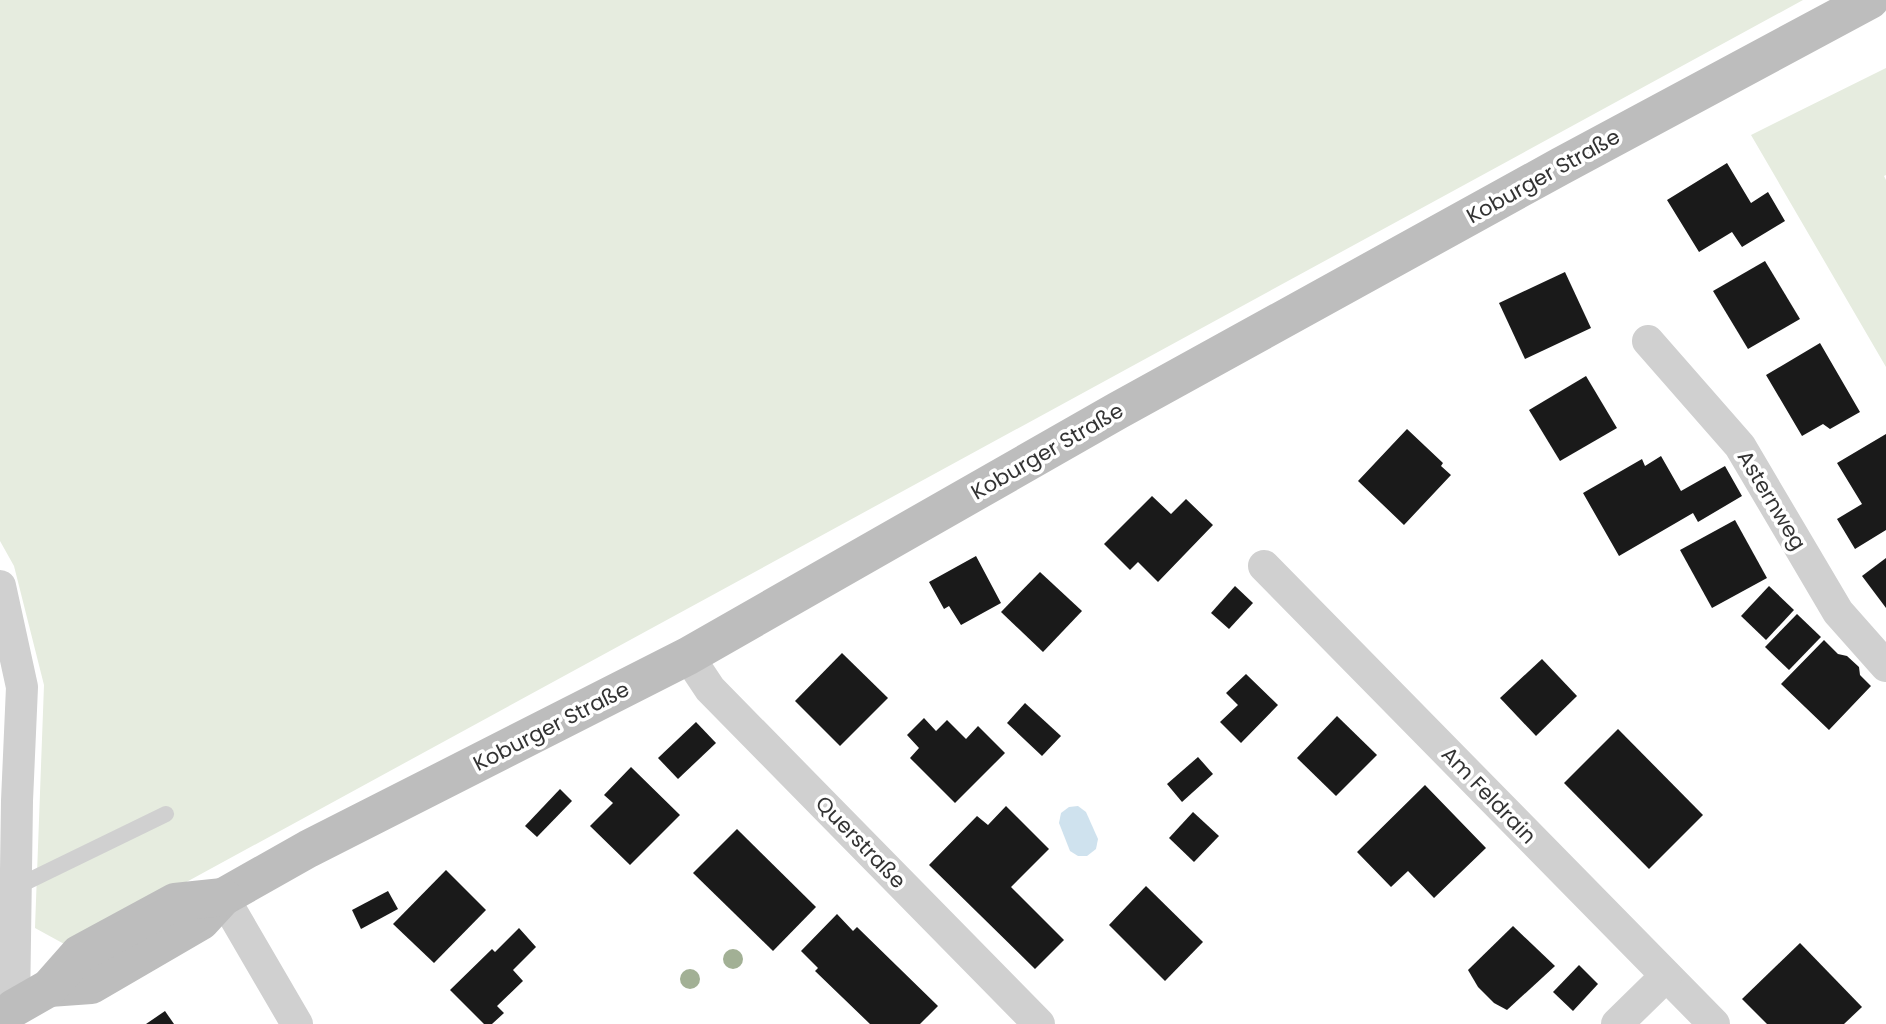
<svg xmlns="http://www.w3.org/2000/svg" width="1886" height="1024" viewBox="0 0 1886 1024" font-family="Poppins,sans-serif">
<rect width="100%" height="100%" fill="#fff"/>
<!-- green -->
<g fill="#e6ecdf">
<polygon points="0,0 1803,0 82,939 66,945 35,928 44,685 14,566 0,541"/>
<polygon points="1886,68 1886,175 1884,176 1886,180 1886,367 1751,135"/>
</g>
<!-- water -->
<polygon fill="#cfe2ee" points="1078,806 1086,812 1098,839 1096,849 1087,856 1078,856 1070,851 1059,823 1061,813 1069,807"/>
<!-- building -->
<g fill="#1a1a1a">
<polygon points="1727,163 1751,203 1768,192 1785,221 1742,247 1732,232 1699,252 1667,200"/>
<polygon points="1765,261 1800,319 1748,349 1713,291"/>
<polygon points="1565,272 1591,328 1525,359 1499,303"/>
<polygon points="1820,343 1860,412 1830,429 1823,424 1802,436 1766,375"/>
<polygon points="1586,376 1617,428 1560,461 1529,410"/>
<polygon points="1407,429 1443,463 1441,466 1451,475 1404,525 1358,481"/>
<polygon points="1886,434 1886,530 1855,549 1837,519 1862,504 1837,463"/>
<polygon points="1661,456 1681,491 1725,466 1742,496 1698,522 1693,513 1619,556 1583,493 1642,459 1645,466"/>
<polygon points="1152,496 1171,514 1186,499 1213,525 1158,582 1138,562 1130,570 1104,544"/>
<polygon points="1735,520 1767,578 1712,608 1680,550"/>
<polygon points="976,556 1001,603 961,625 949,606 944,609 929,582"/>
<polygon points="1886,558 1886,608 1862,576"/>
<polygon points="1040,572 1082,611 1043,652 1001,612"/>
<polygon points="1235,586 1253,603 1229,629 1211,613"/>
<polygon points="1769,586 1794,610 1766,640 1741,616"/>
<polygon points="1797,614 1821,637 1789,670 1765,647"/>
<polygon points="1824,640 1838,654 1847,656 1859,667 1860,675 1871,686 1829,730 1781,684"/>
<polygon points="842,653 888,698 840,746 795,701"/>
<polygon points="1542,659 1577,696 1536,736 1500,698"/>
<polygon points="1246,674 1278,705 1241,743 1220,722 1238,705 1226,693"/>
<polygon points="1025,703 1061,736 1042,756 1007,723"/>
<polygon points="1337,716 1377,755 1336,796 1297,758"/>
<polygon points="924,718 936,731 947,720 966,739 978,726 1005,753 955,803 910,758 919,748 907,735"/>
<polygon points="696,722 716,743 678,779 658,758"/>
<polygon points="1618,729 1703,815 1649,869 1564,783"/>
<polygon points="1198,757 1213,774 1182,802 1167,784"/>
<polygon points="631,767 680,815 630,865 590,826 613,803 604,795"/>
<polygon points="1425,785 1486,848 1434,898 1408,871 1391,887 1357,852"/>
<polygon points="560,789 572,801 537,837 525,826"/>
<polygon points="1006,806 1049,849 1011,887 1064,940 1035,969 929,865 977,816 988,825"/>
<polygon points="1193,812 1219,836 1194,862 1169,838"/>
<polygon points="737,829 816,907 773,951 693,873"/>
<polygon points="446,870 486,910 434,963 393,924"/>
<polygon points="1146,886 1203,942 1165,981 1109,925"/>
<polygon points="388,891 398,909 361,929 352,910"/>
<polygon points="837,914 853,931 857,927 938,1006 920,1024 870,1024 815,971 818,968 801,951"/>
<polygon points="1513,926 1555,966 1507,1010 1494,1003 1478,987 1468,970"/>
<polygon points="519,928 536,947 513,970 523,981 497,1006 504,1013 492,1024 484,1024 450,990 492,949 495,952"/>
<polygon points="1800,943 1862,1007 1844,1024 1767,1024 1742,999"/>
<polygon points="1579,965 1598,984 1573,1011 1553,992"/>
<polygon points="165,1011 174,1024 146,1024"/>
</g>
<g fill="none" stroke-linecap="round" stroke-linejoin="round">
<!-- lane -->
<polyline stroke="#d0d0d0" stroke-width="16" points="16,887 166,814"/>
<!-- street -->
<g stroke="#d0d0d0" stroke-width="32">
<polyline points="1648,341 1740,446 1838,612 1886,666"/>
<polyline points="1264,566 1714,1024"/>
<polyline points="0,586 22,687 17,801 14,1008"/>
<polyline points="688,656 710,689 1039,1024"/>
<polyline points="223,897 297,1024"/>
<polyline points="1617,1024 1666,976"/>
</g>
<!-- secondary -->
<g stroke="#bdbdbd" stroke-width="38">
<polyline points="49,988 91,985 201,921 223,897 308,849 688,656 1117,411 1561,166 1870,0"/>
<polyline points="0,1020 14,1008 49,988 79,954 175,902 223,897"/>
</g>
</g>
<!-- trees -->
<g fill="#a2b095">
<circle cx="733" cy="959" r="10"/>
<circle cx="690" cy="979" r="10"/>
</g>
<g text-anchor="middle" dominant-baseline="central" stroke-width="7" stroke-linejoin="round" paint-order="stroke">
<!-- street labels -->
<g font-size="21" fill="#333" stroke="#fff">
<text transform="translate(1543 176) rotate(-29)">Koburger Straße</text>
<text transform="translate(1047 451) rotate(-30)">Koburger Straße</text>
<text transform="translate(1772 500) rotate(59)">Asternweg</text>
<text transform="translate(551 726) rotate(-27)">Koburger Straße</text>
<text transform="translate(1489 795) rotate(46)">Am Feldrain</text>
<text transform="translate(861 842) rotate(46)">Querstraße</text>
</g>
</g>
</svg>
